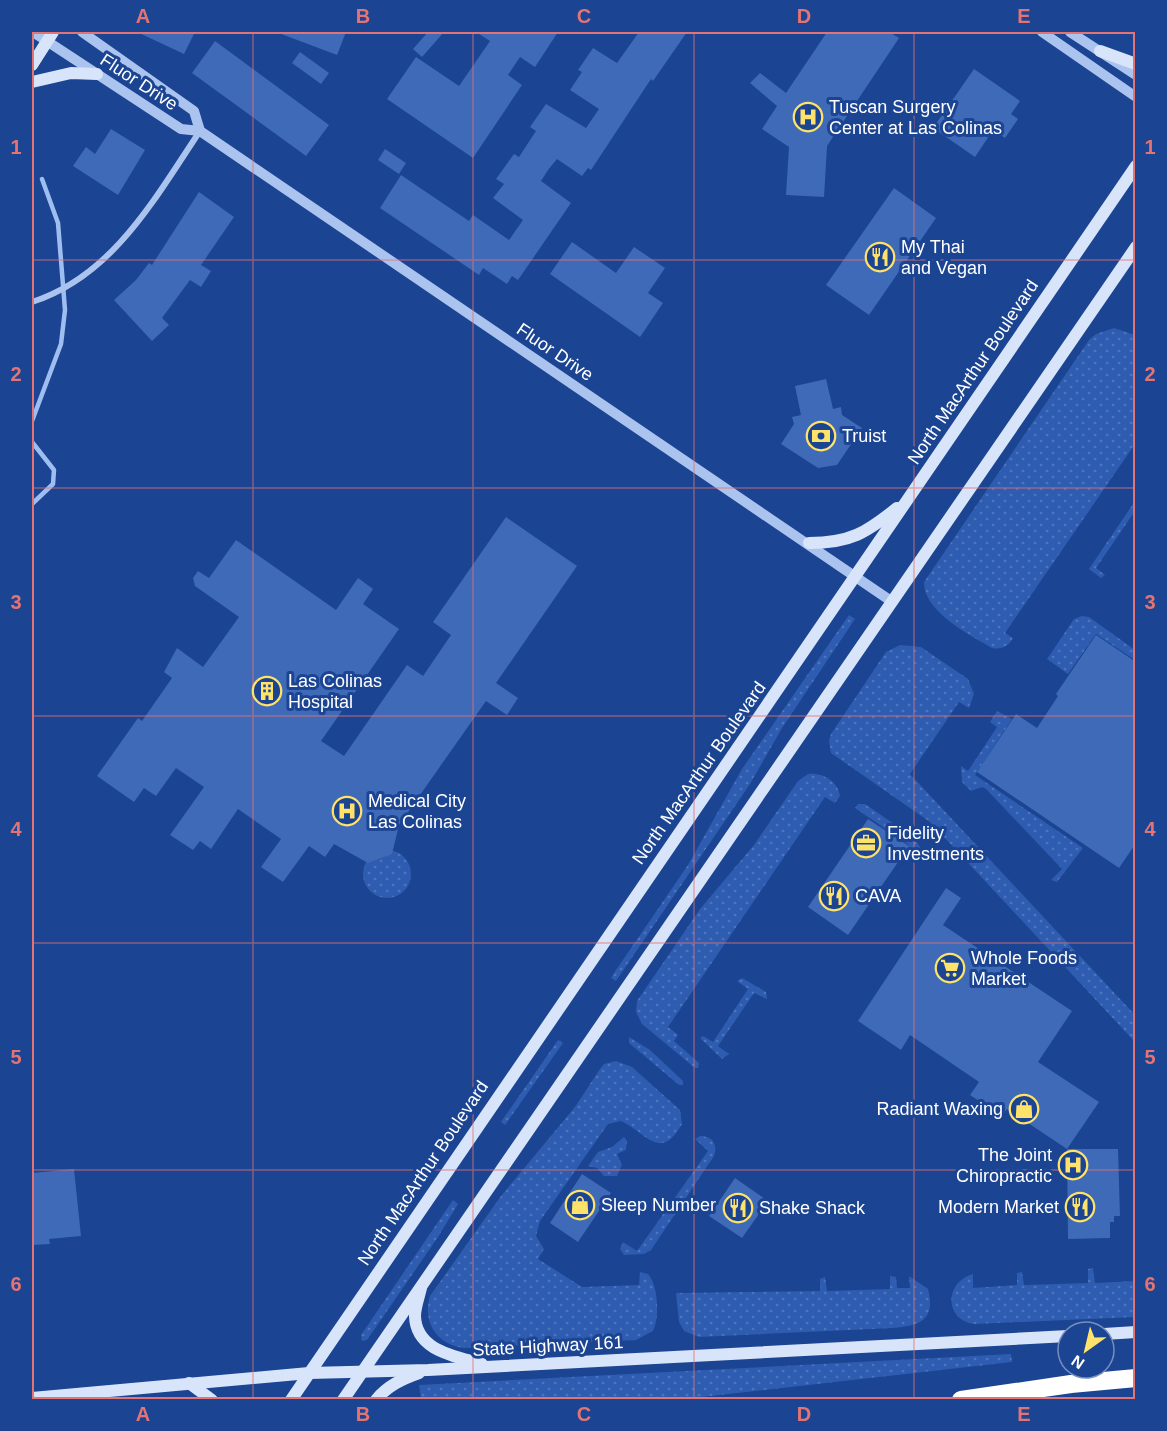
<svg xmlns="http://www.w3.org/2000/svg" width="1167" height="1431" viewBox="0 0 1167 1431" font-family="Helvetica,sans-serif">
<defs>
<pattern id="grass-dots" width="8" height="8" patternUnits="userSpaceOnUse" patternTransform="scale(1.5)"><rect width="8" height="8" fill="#2e5cb0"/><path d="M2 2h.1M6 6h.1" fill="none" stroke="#4d74bc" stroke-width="1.8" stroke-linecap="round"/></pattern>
</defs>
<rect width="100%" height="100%" fill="#1b4492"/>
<!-- grass -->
<g fill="url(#grass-dots)">
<path d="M1114,328L1135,335V444L1005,633L1013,638C1009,646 1001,650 992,648C970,635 923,611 924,582L1089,340L1096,334Z"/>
<polygon points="1135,501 1135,511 1096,568 1105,575 1101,578 1089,569"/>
<polygon points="849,615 855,619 782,728 750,784 616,981 611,978 614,973 688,865 742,769"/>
<polygon points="1082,616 1089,617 1135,650 1135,660 1096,634 1068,674 1047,659 1074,619"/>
<polygon points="900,645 921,647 968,679 974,694 969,708 959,702 910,774 1135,1015 1135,1042 930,822 831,753 829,741 831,734 886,652"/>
<polygon points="997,711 1012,719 975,775 1083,848 1057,882 1051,880 1062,869 986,789 982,787 971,791 962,782 961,766 968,771 997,727 990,722"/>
<path d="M808,774C822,772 838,781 840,796L835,803L825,797L668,1027L678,1035L674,1041L699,1063L698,1068H695L642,1024L636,1012L637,1001L700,909L754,845L798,781Z"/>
<polygon points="858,804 865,804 913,837 920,847 918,863 903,856 909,845 855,808"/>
<circle cx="387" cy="874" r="24"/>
<polygon points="742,978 766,992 767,999 754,993 718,1046 729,1054 722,1059 700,1038 703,1036 713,1042 748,989 737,981"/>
<polygon points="629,1037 650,1050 683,1081 683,1085 679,1085 629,1043"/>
<polygon points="558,1040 563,1043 505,1125 501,1122"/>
<path d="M616,1061L632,1067L680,1110L682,1124C660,1162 648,1134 621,1121L608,1124L540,1221L536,1236L544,1249L538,1259L582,1287L639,1285L640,1272L648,1274C658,1285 660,1317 653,1331L636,1340L464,1348C437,1345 422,1322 430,1296L501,1196L575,1107L600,1069L604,1064Z"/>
<path d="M700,1136C713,1136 718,1145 714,1156L651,1250L644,1254L624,1255L620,1249L623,1242L637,1251L708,1151L695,1139Z"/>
<polygon points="624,1137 627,1141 626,1150 617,1154 622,1165 617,1176 604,1176 597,1168 588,1166 598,1152 612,1147"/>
<polygon points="453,1200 458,1204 438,1237 367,1340 362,1341 361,1335"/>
<path d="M1093,1268L1095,1283L1135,1281V1317L974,1324C944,1320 944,1282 973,1274V1288L1017,1285V1273L1022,1272L1024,1285L1088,1283V1269Z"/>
<path d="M890,1276L896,1277L897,1288H910L909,1276L928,1289C936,1320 920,1326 893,1328L699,1337L684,1331L679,1322L676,1293L820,1291V1279L825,1277L827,1291L890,1289Z"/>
<polygon points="1011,1354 1012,1362 684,1399 421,1399 419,1385"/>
</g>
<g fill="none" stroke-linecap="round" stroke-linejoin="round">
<!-- stream -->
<g stroke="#9ebdf1" stroke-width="4.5">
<polyline points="32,421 61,344 65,310 58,223 42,179"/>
<polyline points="32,442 54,470 53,484 32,504"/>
</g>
</g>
<!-- building -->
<g fill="#3f6ab8">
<polygon points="137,32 195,32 184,54"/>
<polygon points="276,32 346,32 337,55"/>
<polygon points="428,32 444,32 422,57 413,49"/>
<polygon points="476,32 558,32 535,67 520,57 508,75 522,85 473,158 387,99 416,57 459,86 490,41"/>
<polygon points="639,32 687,32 653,81 651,79 591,170 588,168 582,176 557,159 548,170 541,181 571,203 518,280 512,276 507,284 483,268 479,275 380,208 401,175 469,221 473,215 509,240 523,220 493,198 504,184 496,179 514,154 519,157 536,131 530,127 546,104 586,128 599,109 570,90 582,72 578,70 593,48 617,63"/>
<polygon points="827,32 889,32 899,38 827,146 824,197 786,195 789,147 762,129 777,106 750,83 760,73 786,93"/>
<polygon points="215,41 329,125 306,156 192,73"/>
<polygon points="300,52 329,73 321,84 292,63"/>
<polygon points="974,69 1020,101 1011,114 1018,119 1005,138 993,130 975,157 933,128"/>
<polygon points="111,129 145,150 118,195 73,166 86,147 95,154"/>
<polygon points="385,149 406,163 399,174 378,160"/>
<polygon points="894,188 936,218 869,315 826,285"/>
<polygon points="199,192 234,217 201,265 211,271 201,287 190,280 162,318 169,325 152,341 114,300 136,280 149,263 152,265"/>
<polygon points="572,242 616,273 634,247 665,268 648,293 663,303 640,337 550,274"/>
<polygon points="826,379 833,409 841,407 842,415 862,428 837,465 818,468 781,444 794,424 792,417 801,415 795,386"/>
<polygon points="506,517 577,566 496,683 518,698 507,715 486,701 399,825 392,854 368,863 334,844 325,857 309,846 283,882 261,867 281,839 238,809 211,849 200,841 193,850 170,835 204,787 176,768 156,796 144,788 134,802 97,776 138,718 142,721 172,678 164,672 177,648 203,667 239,617 195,586 193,578 198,571 209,578 236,540 336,610 358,578 373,589 363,604 399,629 321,741 344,756 407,665 423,676 451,635 433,622"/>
<polygon points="1096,635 1136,662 1136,843 1119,868 977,772 1016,714 1037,728 1058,696 1056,694"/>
<polygon points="868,819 909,846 848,935 808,907"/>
<polygon points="946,888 961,898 943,925 1072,1011 1038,1062 1099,1102 1067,1149 1007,1109 1002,1116 970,1095 979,1082 910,1035 901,1050 858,1021"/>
<polygon points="1067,1149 1118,1149 1120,1216 1114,1216 1114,1222 1110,1222 1110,1238 1068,1239"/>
<polygon points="74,1169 81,1236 49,1239 50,1244 32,1245 32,1173"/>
<polygon points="582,1174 611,1193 578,1242 550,1223"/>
<polygon points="735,1178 768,1201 742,1238 709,1216"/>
</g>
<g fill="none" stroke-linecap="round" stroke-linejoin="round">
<!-- minor -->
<path stroke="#abc3ef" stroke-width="6" d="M32,302C113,276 155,198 200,131"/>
<!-- tertiary -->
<g stroke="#abc3ef" stroke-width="10">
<polyline points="33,32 181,129 200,131 891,601"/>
<polyline points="82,32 194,111 200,131"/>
<polyline points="1042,32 1136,97"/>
<polyline points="1070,32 1136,75"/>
</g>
<!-- secondary -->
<g stroke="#d8e4fa" stroke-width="12">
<polyline points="1100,51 1136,64"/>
<polyline points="32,65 53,32"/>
<polyline points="32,82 71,73 97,74"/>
<path d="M809,543C850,543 866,533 897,508"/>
<path d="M421,1288C419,1297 415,1307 415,1316C416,1351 455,1356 482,1364"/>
<polyline points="1104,1334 1136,1332"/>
<polyline points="189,1383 212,1400"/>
<polyline points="32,1398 309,1373 428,1370 1068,1336"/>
<polyline points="291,1400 1136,166"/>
<polyline points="343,1400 1136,247"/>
<path d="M376,1400C387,1386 402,1379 419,1373"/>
</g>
<!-- motorway -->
<polyline stroke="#fff" stroke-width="18" points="961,1400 1071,1384 1136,1378"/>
</g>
<!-- grid -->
<path fill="none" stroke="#e47373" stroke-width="1.5" stroke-opacity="0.55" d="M253,32V1400M473,32V1400M694,32V1400M914,32V1400M32,260H1136M32,488H1136M32,716H1136M32,943H1136M32,1170H1136"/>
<!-- icons -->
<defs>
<g id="hospital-ring" transform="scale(1.5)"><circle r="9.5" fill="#1b4492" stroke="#ffe269" stroke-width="1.5"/><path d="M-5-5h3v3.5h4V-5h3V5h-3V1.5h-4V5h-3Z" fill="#ffe269"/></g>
<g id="restaurant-ring" transform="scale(1.5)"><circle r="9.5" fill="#1b4492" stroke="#ffe269" stroke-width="1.5"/><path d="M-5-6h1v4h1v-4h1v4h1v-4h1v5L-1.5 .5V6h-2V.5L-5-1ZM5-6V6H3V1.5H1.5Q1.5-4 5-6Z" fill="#ffe269"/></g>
<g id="bank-ring" transform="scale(1.5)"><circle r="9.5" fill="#1b4492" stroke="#ffe269" stroke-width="1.5"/><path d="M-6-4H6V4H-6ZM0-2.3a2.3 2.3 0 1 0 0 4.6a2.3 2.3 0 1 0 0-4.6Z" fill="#ffe269"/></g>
<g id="building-ring" transform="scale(1.5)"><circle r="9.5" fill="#1b4492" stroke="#ffe269" stroke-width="1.5"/><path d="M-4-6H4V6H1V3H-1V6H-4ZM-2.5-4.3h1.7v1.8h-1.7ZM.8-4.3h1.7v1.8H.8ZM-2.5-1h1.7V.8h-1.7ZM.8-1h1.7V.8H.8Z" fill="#ffe269"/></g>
<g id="office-ring" transform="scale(1.5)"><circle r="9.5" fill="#1b4492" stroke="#ffe269" stroke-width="1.5"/><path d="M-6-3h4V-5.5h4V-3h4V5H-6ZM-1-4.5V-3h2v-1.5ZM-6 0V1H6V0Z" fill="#ffe269"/></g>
<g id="supermarket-ring" transform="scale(1.5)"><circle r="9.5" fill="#1b4492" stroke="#ffe269" stroke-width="1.5"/><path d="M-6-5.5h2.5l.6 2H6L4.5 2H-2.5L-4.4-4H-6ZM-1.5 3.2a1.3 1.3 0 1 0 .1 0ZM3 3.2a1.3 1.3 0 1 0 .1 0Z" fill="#ffe269"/></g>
<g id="shop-ring" transform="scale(1.5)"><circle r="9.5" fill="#1b4492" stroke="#ffe269" stroke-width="1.5"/><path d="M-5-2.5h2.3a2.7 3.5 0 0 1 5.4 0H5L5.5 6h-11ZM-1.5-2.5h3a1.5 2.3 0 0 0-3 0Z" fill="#ffe269"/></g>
</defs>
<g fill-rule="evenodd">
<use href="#hospital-ring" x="808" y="117"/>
<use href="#restaurant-ring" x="880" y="257"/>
<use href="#bank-ring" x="821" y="436"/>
<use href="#building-ring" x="267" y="691"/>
<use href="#hospital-ring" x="347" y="811"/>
<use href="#office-ring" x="866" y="843"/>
<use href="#restaurant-ring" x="834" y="896"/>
<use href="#supermarket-ring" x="950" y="968"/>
<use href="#shop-ring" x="1024" y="1109"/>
<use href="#hospital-ring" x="1073" y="1165"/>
<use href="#shop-ring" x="580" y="1205"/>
<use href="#restaurant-ring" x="1080" y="1207"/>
<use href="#restaurant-ring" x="738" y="1208"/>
</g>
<g text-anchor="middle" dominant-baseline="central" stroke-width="6" stroke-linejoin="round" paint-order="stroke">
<!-- street labels -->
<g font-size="18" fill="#fff" stroke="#1b4492">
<text transform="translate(139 82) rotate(33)">Fluor Drive</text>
<text transform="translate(555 352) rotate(34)">Fluor Drive</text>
<text transform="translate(973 372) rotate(-56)">North MacArthur Boulevard</text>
<text transform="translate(699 773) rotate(-55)">North MacArthur Boulevard</text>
<text transform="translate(423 1173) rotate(-56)">North MacArthur Boulevard</text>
<text transform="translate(548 1346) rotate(-3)">State Highway 161</text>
</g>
<!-- poi labels -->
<g font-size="18" fill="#fff" stroke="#1b4492" text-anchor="start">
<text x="829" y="107">Tuscan Surgery<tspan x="829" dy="21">Center at Las Colinas</tspan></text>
<text x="901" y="247">My Thai<tspan x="901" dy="21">and Vegan</tspan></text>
<text x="842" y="436">Truist</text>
<text x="288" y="681">Las Colinas<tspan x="288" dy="21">Hospital</tspan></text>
<text x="368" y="801">Medical City<tspan x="368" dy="21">Las Colinas</tspan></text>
<text x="887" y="833">Fidelity<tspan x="887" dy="21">Investments</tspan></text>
<text x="855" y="896">CAVA</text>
<text x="971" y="958">Whole Foods<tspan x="971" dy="21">Market</tspan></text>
<text x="1003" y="1109" text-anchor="end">Radiant Waxing</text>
<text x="1052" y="1155" text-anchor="end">The Joint<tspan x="1052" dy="21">Chiropractic</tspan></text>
<text x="601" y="1205">Sleep Number</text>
<text x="1059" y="1207" text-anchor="end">Modern Market</text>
<text x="759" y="1208">Shake Shack</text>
</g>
</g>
<!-- border -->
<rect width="1167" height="1431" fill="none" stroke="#1b4492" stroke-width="66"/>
<!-- north arrow -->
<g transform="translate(1086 1350) rotate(214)"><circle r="28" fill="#1b4492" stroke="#768fbe" stroke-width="1.5"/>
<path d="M0-4.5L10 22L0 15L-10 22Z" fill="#ffe269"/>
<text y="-9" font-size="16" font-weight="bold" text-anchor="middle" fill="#ffffff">N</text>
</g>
<rect x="33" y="33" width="1101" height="1365" fill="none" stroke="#e47373" stroke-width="2"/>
<g font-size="20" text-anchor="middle" font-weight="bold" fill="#e47373">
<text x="143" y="23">A</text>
<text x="363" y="23">B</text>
<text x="584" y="23">C</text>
<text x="804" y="23">D</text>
<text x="1024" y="23">E</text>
<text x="16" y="154">1</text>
<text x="1150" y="154">1</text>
<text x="16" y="381">2</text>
<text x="1150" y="381">2</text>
<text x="16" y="609">3</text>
<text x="1150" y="609">3</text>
<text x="16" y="836">4</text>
<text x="1150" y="836">4</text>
<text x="16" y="1064">5</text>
<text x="1150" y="1064">5</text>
<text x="16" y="1291">6</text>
<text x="1150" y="1291">6</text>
<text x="143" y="1421">A</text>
<text x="363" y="1421">B</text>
<text x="584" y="1421">C</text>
<text x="804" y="1421">D</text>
<text x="1024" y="1421">E</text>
</g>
</svg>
